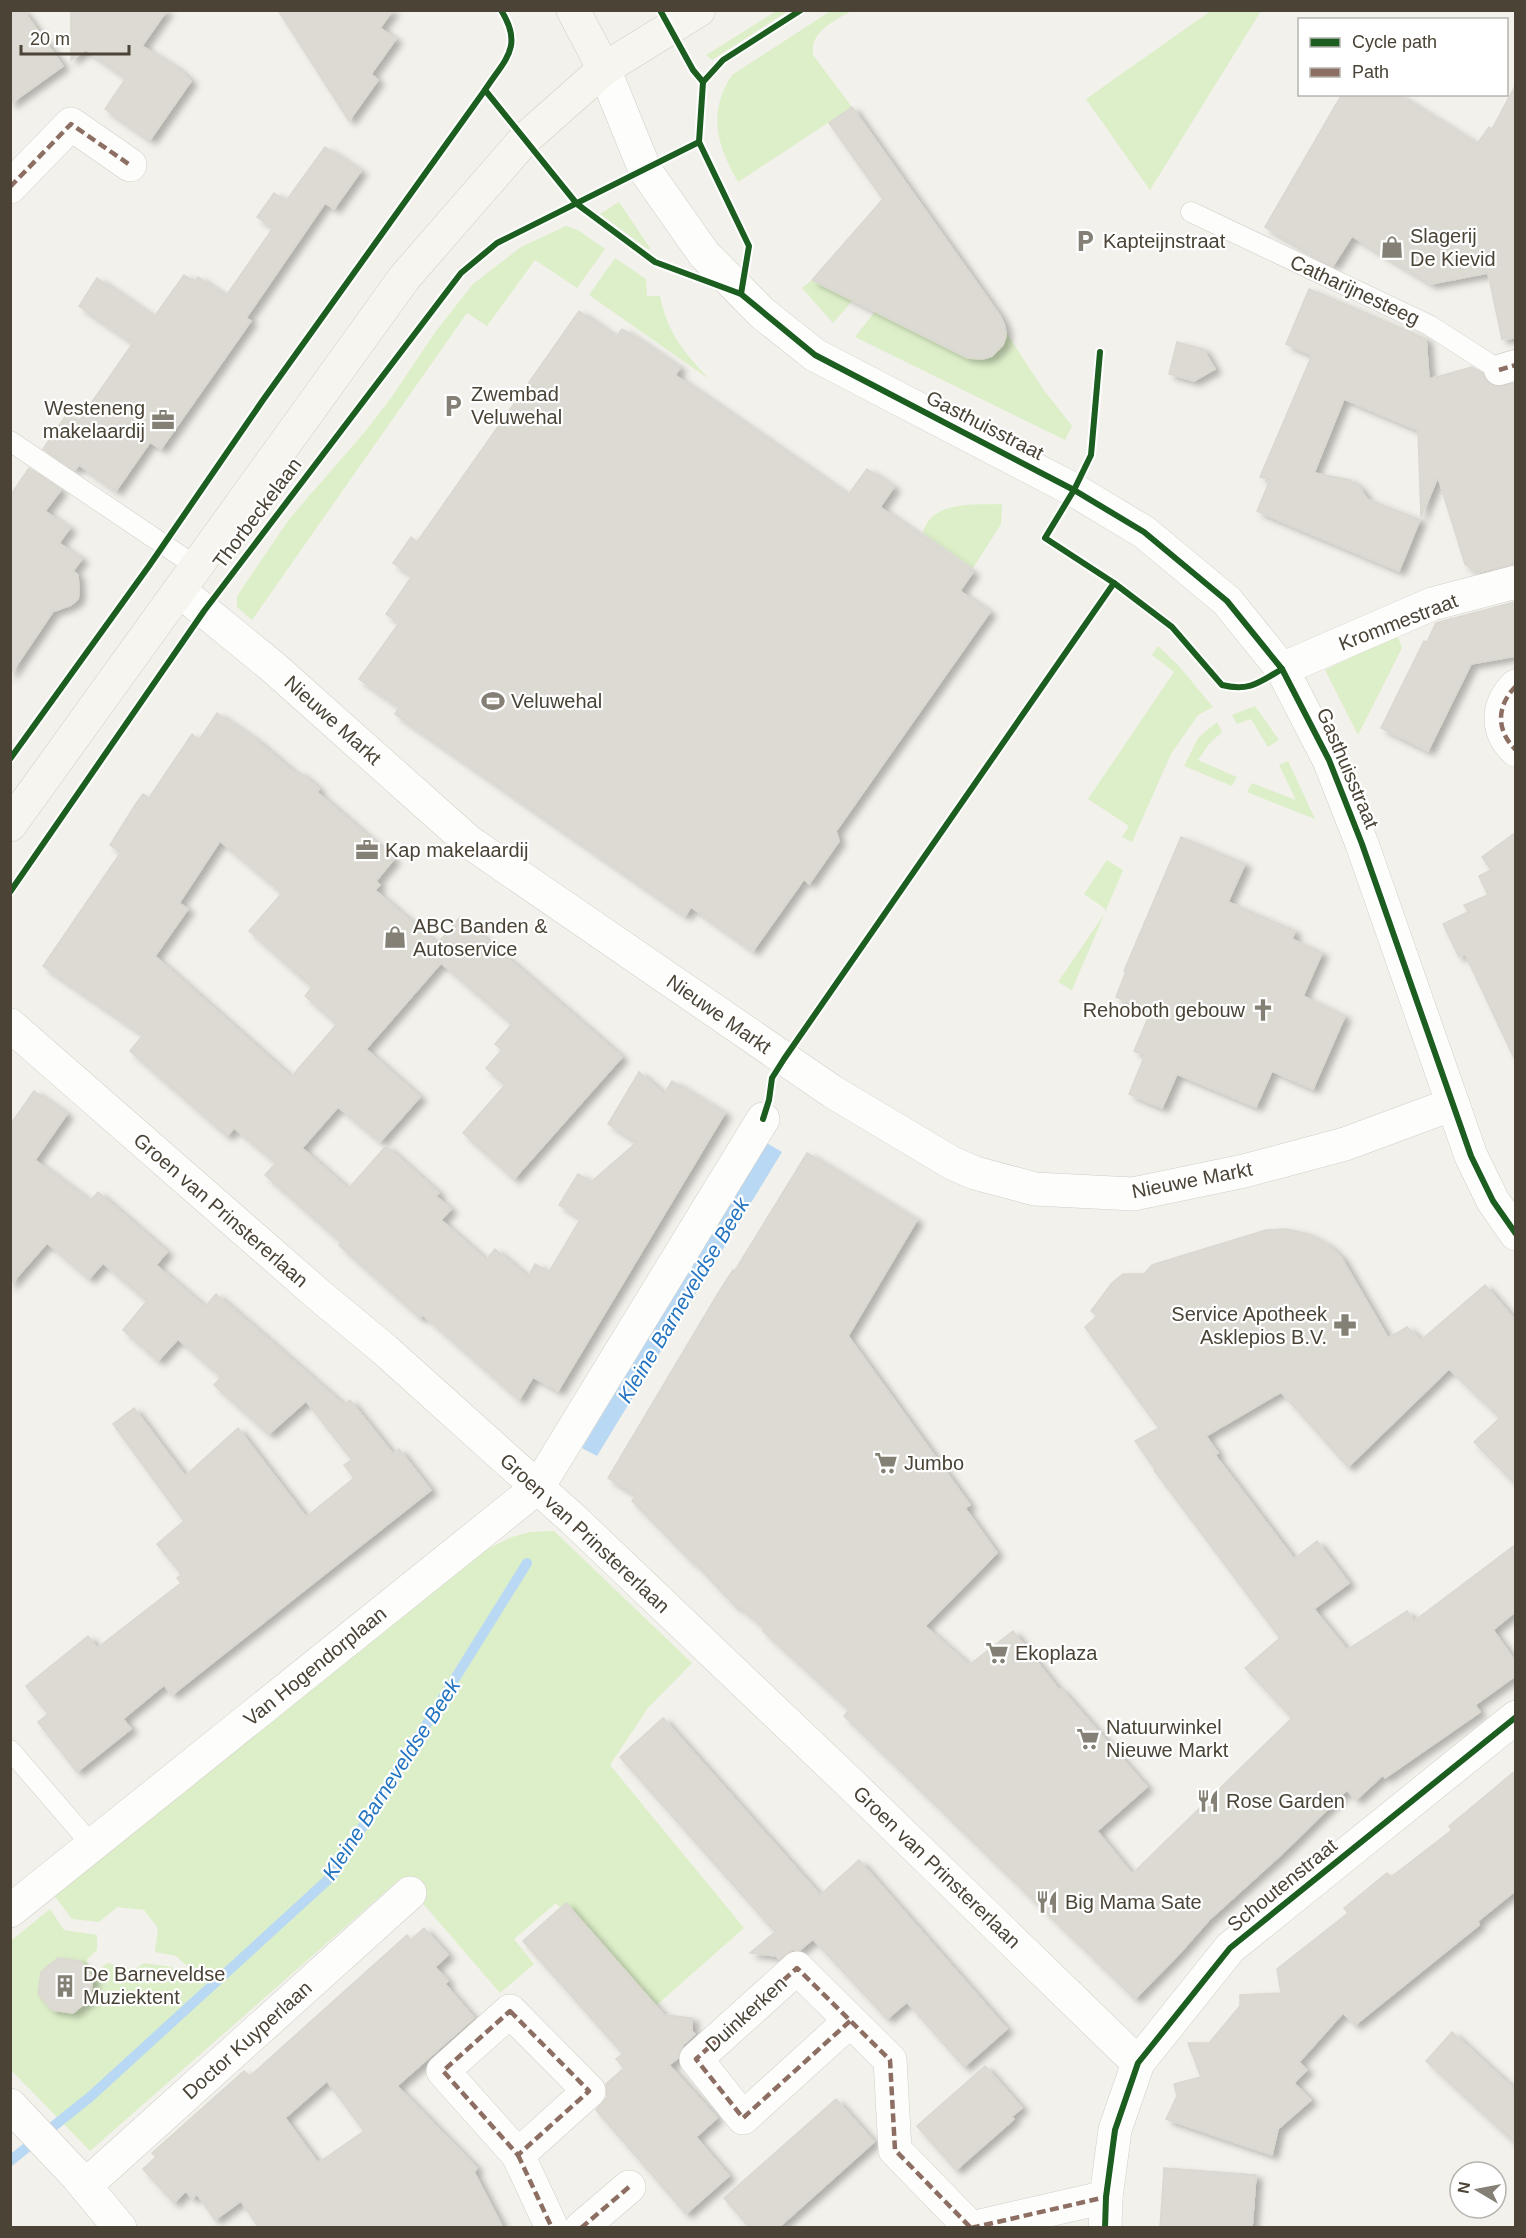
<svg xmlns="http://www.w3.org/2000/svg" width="1526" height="2238" viewBox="0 0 1526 2238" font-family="Arial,sans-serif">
<defs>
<filter id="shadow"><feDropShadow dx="6" dy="4" stdDeviation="3" flood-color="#0004"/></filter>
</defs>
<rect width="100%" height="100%" fill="#f2f1eb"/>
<!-- green -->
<g fill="#ddefc9">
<polygon points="778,10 788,11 712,60 706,55"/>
<path d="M832,10L851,11C833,22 810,31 813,55L852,107L738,182C717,145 707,113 732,75Z"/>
<polygon points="1212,10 1261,11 1150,190 1086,99"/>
<polygon points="619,202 650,248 649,250 600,214"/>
<polygon points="566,226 578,230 605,249 577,288 535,260 487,326 467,313 252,620 237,607 237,597 239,593 290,518 363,434 391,398 436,331 473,284 521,247"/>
<path d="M615,258L646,279L647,296H660C668,334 683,351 709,379L589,295Z"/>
<polygon points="812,280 854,299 833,323 802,288"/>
<polygon points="876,310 1004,329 1043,389 1072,426 1065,440 855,337"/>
<path d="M1002,504L1001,524L973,568L923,533C931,500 975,505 1002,504Z"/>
<polygon points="1397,635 1402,648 1358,735 1325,670"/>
<polygon points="1158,646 1178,665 1213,707 1198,715 1171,754 1132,842 1122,837 1129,826 1088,799 1174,672 1152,655"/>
<polygon points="1255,706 1279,740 1268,747 1251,719 1237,724 1232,715"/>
<polygon points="1217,722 1222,732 1209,744 1198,760 1237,777 1232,786 1184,766 1198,738"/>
<polygon points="1288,761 1315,819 1247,792 1252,783 1296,800 1279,765"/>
<polygon points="1107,860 1123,870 1072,990 1058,982 1107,910 1084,894"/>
<polygon points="554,1531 692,1663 648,1708 610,1765 744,1928 650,2011 556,1903 514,1939 534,1964 500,1993 401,1878 90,2151 11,2070 11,1941 50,1909 64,1930 97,1935 97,1950 86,1960 95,1973 107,1963 135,1969 144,1963 172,1967 179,1974 188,1967 176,1956 155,1952 158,1928 144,1910 117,1907 99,1922 72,1919 53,1894 469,1558 512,1537 530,1532"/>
</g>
<!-- water -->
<polygon fill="#b8d8f3" points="765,1142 782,1152 597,1456 582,1448"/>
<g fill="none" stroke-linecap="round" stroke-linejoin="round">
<!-- stream -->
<polyline stroke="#b8d8f3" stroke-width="10" points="10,2161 90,2097 332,1876 527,1563"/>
</g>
<!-- building -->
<g fill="#dcdad3" stroke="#dbd8d0" stroke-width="1.5" fill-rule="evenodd" filter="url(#shadow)">
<polygon points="10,10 23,10 63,66 10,104"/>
<polygon points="71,10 167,10 142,46 178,69 191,81 150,140 105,109 126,78 86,50 71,60"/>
<polygon points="278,10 393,10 380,28 396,39 371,74 378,80 349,121"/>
<polygon points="1515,86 1515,338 1502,339 1488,273 1431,284 1352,236 1333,266 1265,227 1342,94 1397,94 1477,144 1489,127 1492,129"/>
<polygon points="852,107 1001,317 1005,327 1006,336 1003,345 992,356 983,359 968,358 812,280 883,199 829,123"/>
<polygon points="325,147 361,171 334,209 325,203 246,318 251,321 161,449 150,442 116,491 79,465 75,470 43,449 67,414 78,422 133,343 79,306 97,278 154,317 184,275 194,282 198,277 226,296 273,228 257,217 274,193 286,201"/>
<polygon points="1309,289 1426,339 1429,379 1472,367 1482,374 1487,382 1494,387 1515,383 1515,564 1477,573 1465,564 1438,477 1421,517 1418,430 1344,399 1314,473 1350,480 1360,488 1367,499 1420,520 1399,571 1257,511 1270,480 1260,477 1312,355 1286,344"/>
<polygon points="579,311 616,337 622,329 636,338 680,368 675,375 848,495 867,469 894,487 880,507 973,572 960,591 990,612 836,831 839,841 809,884 804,879 753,951 691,907 685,916 395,714 399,707 359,679 399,623 386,614 412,576 393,563 411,537 417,542"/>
<polygon points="1177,342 1203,349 1215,369 1194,381 1169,374"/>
<polygon points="29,468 61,490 45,511 70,528 59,543 82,559 73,571 78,575 79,593 78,599 71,605 55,611 54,610 10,675 10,496"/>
<polygon points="1515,602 1515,656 1471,664 1428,751 1381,728 1424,641 1427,642 1436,623"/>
<path d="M217,713L255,739L296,774L299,772L319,789L317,792L394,859L376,881L380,885L375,890L437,944L460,917L622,1057L514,1179L463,1133L505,1085L486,1068L502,1050L495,1044L512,1024L441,963L366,1049L420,1097L380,1142L338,1107L302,1148L348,1189L386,1146L439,1193L436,1196L451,1209L441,1220L486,1260L495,1249L528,1277L535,1264L549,1272L581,1218L559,1205L578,1174L591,1182L637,1142L608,1124L639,1072L664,1094L672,1081L725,1113L558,1391L533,1377L519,1400L423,1315L420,1318L339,1245L342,1243L265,1175L276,1163L234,1128L227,1136L130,1051L143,1035L43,966L121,852L110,845L135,805L143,794L149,798L192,734L199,740ZM220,841L282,893L249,931L312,987L305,996L337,1024L291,1077L155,956L188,909L179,903Z"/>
<polygon points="1515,833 1515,1060 1465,954 1459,957 1443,924 1468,912 1464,905 1488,895 1479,876 1491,870 1482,857"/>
<polygon points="1181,837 1245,864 1228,902 1295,931 1292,939 1322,953 1303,996 1345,1016 1313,1089 1272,1071 1256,1107 1177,1074 1162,1108 1129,1094 1145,1055 1134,1051 1151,1011 1116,997 1126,971 1124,971"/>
<polygon points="34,1091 67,1114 35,1160 90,1201 98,1192 167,1252 156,1265 205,1307 216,1294 344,1405 350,1400 393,1454 399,1449 431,1490 172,1695 164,1685 123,1719 131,1729 77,1772 38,1722 48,1714 26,1686 88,1636 97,1648 181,1583 177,1578 181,1575 179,1571 157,1544 184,1521 113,1424 134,1408 185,1476 238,1428 306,1517 354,1478 344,1465 352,1460 306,1401 269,1434 214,1385 221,1377 178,1339 158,1361 123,1330 147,1301 103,1263 89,1279 47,1243 10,1285 10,1125"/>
<polygon points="807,1153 917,1220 848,1336 970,1505 965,1508 997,1553 925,1626 969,1665 1013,1631 1059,1690 1061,1689 1147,1787 1097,1831 1132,1874 1292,1718 1245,1668 1280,1638 1154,1470 1155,1469 1135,1441 1159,1428 1085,1327 1097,1316 1091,1311 1112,1283 1123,1274 1144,1274 1152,1265 1266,1230 1286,1229 1309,1234 1328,1245 1341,1257 1388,1338 1407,1327 1421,1340 1485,1285 1515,1320 1515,1484 1474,1442 1500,1418 1449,1369 1348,1467 1281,1392 1206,1436 1218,1453 1215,1455 1294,1559 1317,1541 1349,1583 1314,1609 1347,1650 1407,1611 1414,1621 1515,1545 1515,1612 1493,1630 1515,1661 1515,1676 1475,1705 1480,1712 1385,1778 1383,1775 1356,1800 1347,1790 1284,1852 1209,1920 1179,1954 1135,1999 844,1716 849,1710 763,1631 764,1628 738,1606 735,1606 694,1562 693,1563 632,1501 636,1495 608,1478 717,1295 733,1270 734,1272"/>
<polygon points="663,1718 820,1895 859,1860 1007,2029 964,2067 907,2002 887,2019 813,1939 800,1950 792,1950 779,1959 776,1956 750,1953 775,1932 620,1757"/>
<polygon points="1515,1771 1515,1891 1478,1921 1479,1925 1355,2025 1343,2013 1299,2062 1307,2070 1294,2083 1311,2100 1278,2129 1272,2155 1166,2119 1177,2096 1174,2084 1201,2077 1188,2043 1209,2043 1240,2006 1240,1995 1281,1993 1277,1969 1348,1913 1344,1908 1387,1873 1391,1877 1452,1830 1449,1826"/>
<polygon points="566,1903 664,2015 692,2018 692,2031 695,2034 683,2045 678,2058 669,2065 717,2118 696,2137 729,2176 686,2214 596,2110 607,2097 606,2084 624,2068 616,2059 623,2054 523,1941"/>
<path d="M424,1928L448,1955L435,1967L448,1981L445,1984L474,2018L397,2086L477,2168L474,2172L503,2228H259L241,2201L215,2220L197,2194L192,2199L186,2191L174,2203L143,2169L156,2157L152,2153L244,2071L250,2076L407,1935L411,1940ZM327,2081L364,2131L318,2163L285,2118Z"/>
<polygon points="58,1958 80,1961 93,1978 90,1999 73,2013 52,2010 38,1994 41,1972"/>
<polygon points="1452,2032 1515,2090 1515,2143 1426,2061"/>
<polygon points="985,2066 1022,2108 1011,2117 1014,2119 956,2170 917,2126"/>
<polygon points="836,2099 874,2142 778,2228 750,2228 724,2198"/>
<polygon points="1164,2168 1256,2175 1252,2228 1160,2228"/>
</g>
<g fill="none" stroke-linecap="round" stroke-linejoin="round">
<!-- service casing -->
<g stroke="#d0cec8" stroke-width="21">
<g id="service">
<polyline points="1191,212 1429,325 1499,370"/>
<polyline points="10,441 197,567"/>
<polyline points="10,1750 92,1845"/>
</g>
</g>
<!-- pedestrian casing -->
<g stroke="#d0cec8" stroke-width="32">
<polyline id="pedestrian" points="1499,370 1516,365"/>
</g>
<!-- minor casing -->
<g stroke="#d0cec8" stroke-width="34">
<g id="minor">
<polyline points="604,69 645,170 704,254 762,313 815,355 1074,490 1144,532 1227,601 1282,669 1329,760 1362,844 1471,1156 1493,1201 1516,1234"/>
<polyline points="10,187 71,124 130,165"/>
<polyline points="180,591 273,667 468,841 833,1092 952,1163 975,1173 1035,1189 1133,1194 1244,1171 1345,1144 1453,1104"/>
<polyline points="1282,669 1432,604 1516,582"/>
<path d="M1516,686C1496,706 1496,731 1516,750"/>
<polyline points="10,1025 320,1296 385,1350 574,1520 854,1787 1138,2063"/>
<polyline points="10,1911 538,1487 763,1119"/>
<polygon points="510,2011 589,2091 518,2155 443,2071"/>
<polyline points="850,2021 743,2118 696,2059 797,1968 890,2060 895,2150 971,2228"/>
<polyline points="10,2105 76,2175 120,2228"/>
<polyline points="518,2155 552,2228"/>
<polyline points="85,2186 410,1893"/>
<polyline points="581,2228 629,2187"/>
<polyline points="971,2228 1106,2197"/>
<polyline points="1105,2228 1106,2197 1115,2130 1138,2063 1230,1948 1516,1717"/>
</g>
</g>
<!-- secondary casing -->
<g stroke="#d2cfc1" stroke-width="34">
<g id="secondary">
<polyline points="573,10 604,69"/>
<polyline points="10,825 405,277 525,139 604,69 699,10"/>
</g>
</g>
<!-- service -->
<use href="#service" stroke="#fdfdfc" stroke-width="20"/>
<!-- pedestrian -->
<use href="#pedestrian" stroke="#fdfdfc" stroke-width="30"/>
<!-- minor -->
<use href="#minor" stroke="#fdfdfc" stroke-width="33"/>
<!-- secondary -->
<use href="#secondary" stroke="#f7f5ef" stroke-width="33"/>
<!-- quiet -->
<g stroke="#8d6e63" stroke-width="4.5" stroke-dasharray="9 4.5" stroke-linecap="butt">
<polyline points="10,187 71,124 130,165"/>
<polyline points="1499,370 1516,365"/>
<path d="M1516,686C1496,706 1496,731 1516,750"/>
<polygon points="510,2011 589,2091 518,2155 443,2071"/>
<polyline points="850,2021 743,2118 696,2059 797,1968 890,2060 895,2150 971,2228"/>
<polyline points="518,2155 552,2228"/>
<polyline points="581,2228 629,2187"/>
<polyline points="971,2228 1106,2197"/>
</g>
<!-- cycleway casing -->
<g stroke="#fff" stroke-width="10">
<g id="cycleway">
<path d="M501,10C524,47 505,59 485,90L577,204L655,262L741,294L815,355L1074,490L1144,532L1227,601L1282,669L1329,760L1362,844L1471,1156L1493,1201L1516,1234"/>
<polyline points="660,10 693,70 703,82 699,142 749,246 741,294"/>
<polyline points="703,82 723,60 801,10"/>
<path d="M1100,352L1091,455L1074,490L1045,538L1114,583L1172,627L1222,685C1249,692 1260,682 1282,669"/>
<polyline points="10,759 149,566 263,400 485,90"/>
<polyline points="10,892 204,611 461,273 497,243 699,142"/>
<polyline points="763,1119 769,1100 772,1078 784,1059 1114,583"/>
<polyline points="1105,2228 1106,2197 1115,2130 1138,2063 1230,1948 1516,1717"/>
</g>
</g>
<!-- cycleway -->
<use href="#cycleway" stroke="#1b5e20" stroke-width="6"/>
</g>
<!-- icons -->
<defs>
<g id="parking-bare" transform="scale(1.8)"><path d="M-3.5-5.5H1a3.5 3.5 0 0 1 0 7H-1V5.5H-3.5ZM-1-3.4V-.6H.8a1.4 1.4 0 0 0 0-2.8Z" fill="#858075" stroke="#fff" stroke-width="2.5" paint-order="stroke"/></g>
<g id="shop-bare" transform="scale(1.8)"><path d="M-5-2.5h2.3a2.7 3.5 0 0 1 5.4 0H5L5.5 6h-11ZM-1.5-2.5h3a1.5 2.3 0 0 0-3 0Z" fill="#858075" stroke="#fff" stroke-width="2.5" paint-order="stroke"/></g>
<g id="office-bare" transform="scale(1.8)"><path d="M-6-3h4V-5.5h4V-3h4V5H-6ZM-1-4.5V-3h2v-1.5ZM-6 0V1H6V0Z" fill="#858075" stroke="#fff" stroke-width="2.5" paint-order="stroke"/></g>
<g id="stadium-bare" transform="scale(1.8)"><path d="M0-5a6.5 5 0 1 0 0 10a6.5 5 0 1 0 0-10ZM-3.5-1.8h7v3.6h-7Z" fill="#858075" stroke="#fff" stroke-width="2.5" paint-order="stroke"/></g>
<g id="church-bare" transform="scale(1.8)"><path d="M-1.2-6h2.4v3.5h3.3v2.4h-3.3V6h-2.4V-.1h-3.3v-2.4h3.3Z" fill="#858075" stroke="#fff" stroke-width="2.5" paint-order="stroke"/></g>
<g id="pharmacy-bare" transform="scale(1.8)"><path d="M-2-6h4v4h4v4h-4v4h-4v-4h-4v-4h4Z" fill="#858075" stroke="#fff" stroke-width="2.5" paint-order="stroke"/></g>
<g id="supermarket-bare" transform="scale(1.8)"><path d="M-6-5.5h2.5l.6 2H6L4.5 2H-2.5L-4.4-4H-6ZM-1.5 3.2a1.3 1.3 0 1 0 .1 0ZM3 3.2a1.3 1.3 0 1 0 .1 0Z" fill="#858075" stroke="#fff" stroke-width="2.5" paint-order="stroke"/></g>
<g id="restaurant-bare" transform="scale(1.8)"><path d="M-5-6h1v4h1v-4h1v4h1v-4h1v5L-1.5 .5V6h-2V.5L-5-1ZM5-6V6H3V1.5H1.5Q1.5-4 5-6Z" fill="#858075" stroke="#fff" stroke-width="2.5" paint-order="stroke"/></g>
<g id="building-bare" transform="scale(1.8)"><path d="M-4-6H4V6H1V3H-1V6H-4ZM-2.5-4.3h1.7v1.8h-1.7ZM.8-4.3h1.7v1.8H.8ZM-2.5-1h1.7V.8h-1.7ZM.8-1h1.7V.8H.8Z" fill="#858075" stroke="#fff" stroke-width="2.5" paint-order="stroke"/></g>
</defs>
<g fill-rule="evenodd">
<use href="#parking-bare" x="1085" y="241"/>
<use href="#shop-bare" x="1392" y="247"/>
<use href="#parking-bare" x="453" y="406"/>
<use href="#office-bare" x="163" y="420"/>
<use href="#stadium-bare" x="493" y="701"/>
<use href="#office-bare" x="367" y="850"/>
<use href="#shop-bare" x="395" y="937"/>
<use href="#church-bare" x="1263" y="1010"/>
<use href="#pharmacy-bare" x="1345" y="1325"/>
<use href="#supermarket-bare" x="886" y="1463"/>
<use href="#supermarket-bare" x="997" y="1653"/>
<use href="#supermarket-bare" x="1088" y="1739"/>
<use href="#restaurant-bare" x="1208" y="1801"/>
<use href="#restaurant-bare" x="1047" y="1902"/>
<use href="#building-bare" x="65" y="1986"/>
</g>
<g text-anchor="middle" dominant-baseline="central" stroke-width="4.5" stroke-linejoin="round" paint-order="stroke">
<!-- poi labels -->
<g font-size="20" fill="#4a4336" stroke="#fff" text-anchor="start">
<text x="1410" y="236">Slagerij<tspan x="1410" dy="23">De Kievid</tspan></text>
<text x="1103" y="241">Kapteijnstraat</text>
<text x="471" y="394">Zwembad<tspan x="471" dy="23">Veluwehal</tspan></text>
<text x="145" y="408" text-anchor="end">Westeneng<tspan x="145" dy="23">makelaardij</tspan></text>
<text x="511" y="701">Veluwehal</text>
<text x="385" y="850">Kap makelaardij</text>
<text x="413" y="926">ABC Banden &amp;<tspan x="413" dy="23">Autoservice</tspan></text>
<text x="1245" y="1010" text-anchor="end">Rehoboth gebouw</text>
<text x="1327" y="1314" text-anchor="end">Service Apotheek<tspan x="1327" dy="23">Asklepios B.V.</tspan></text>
<text x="904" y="1463">Jumbo</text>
<text x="1015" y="1653">Ekoplaza</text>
<text x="1106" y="1727">Natuurwinkel<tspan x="1106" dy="23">Nieuwe Markt</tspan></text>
<text x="1226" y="1801">Rose Garden</text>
<text x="1065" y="1902">Big Mama Sate</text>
<text x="83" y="1974">De Barneveldse<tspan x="83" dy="23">Muziektent</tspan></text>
</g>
<!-- street labels -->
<g font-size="20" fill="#4a4336" stroke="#fff">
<text transform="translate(1355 290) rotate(25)">Catharijnesteeg</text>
<text transform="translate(985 425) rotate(27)">Gasthuisstraat</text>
<text transform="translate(257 513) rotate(-53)">Thorbeckelaan</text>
<text transform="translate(1398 622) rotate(-21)">Krommestraat</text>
<text transform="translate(333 720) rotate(42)">Nieuwe Markt</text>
<text transform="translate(1348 768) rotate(67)">Gasthuisstraat</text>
<text transform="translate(719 1014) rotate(35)">Nieuwe Markt</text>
<text transform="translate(1192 1180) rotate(-11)">Nieuwe Markt</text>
<text transform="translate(221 1210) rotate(41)">Groen van Prinstererlaan</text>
<text transform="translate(585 1533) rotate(43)">Groen van Prinstererlaan</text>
<text transform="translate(315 1666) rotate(-39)">Van Hogendorplaan</text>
<text transform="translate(937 1867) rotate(44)">Groen van Prinstererlaan</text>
<text transform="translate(1282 1885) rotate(-39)">Schoutenstraat</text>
<text transform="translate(746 2014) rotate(-42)">Duinkerken</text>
<text transform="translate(247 2040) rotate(-42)">Doctor Kuyperlaan</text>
</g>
<!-- water labels -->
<g font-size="21" font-style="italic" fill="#2374c1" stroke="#fff">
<text transform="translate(683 1300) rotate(-59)">Kleine Barneveldse Beek</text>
<text transform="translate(391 1779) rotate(-57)">Kleine Barneveldse Beek</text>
</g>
</g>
<!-- border -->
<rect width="1526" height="2238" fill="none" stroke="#4a4336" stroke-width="24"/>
<!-- legend -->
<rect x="1298" y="18" width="210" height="78" fill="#ffffff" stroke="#b7b4af" stroke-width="1.5"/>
<rect x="1310" y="38" width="30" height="9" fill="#1b5e20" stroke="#b7b4af" stroke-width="1.5"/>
<text x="1352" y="48" font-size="18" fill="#4a4336">Cycle path</text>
<rect x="1310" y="68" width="30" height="9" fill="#8d6e63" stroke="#b7b4af" stroke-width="1.5"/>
<text x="1352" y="78" font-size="18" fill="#4a4336">Path</text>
<!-- north arrow -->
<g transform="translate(1478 2190) rotate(280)"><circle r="28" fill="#ffffff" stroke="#b7b4af" stroke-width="1.5"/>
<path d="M0-4.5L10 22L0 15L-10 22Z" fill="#858075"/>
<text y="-9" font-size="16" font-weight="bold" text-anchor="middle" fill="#4a4336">N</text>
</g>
<!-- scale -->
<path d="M21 45v9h108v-9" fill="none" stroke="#4a4336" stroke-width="3"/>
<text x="30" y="45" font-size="18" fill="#4a4336" stroke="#ffffff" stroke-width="4.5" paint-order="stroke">20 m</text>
</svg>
